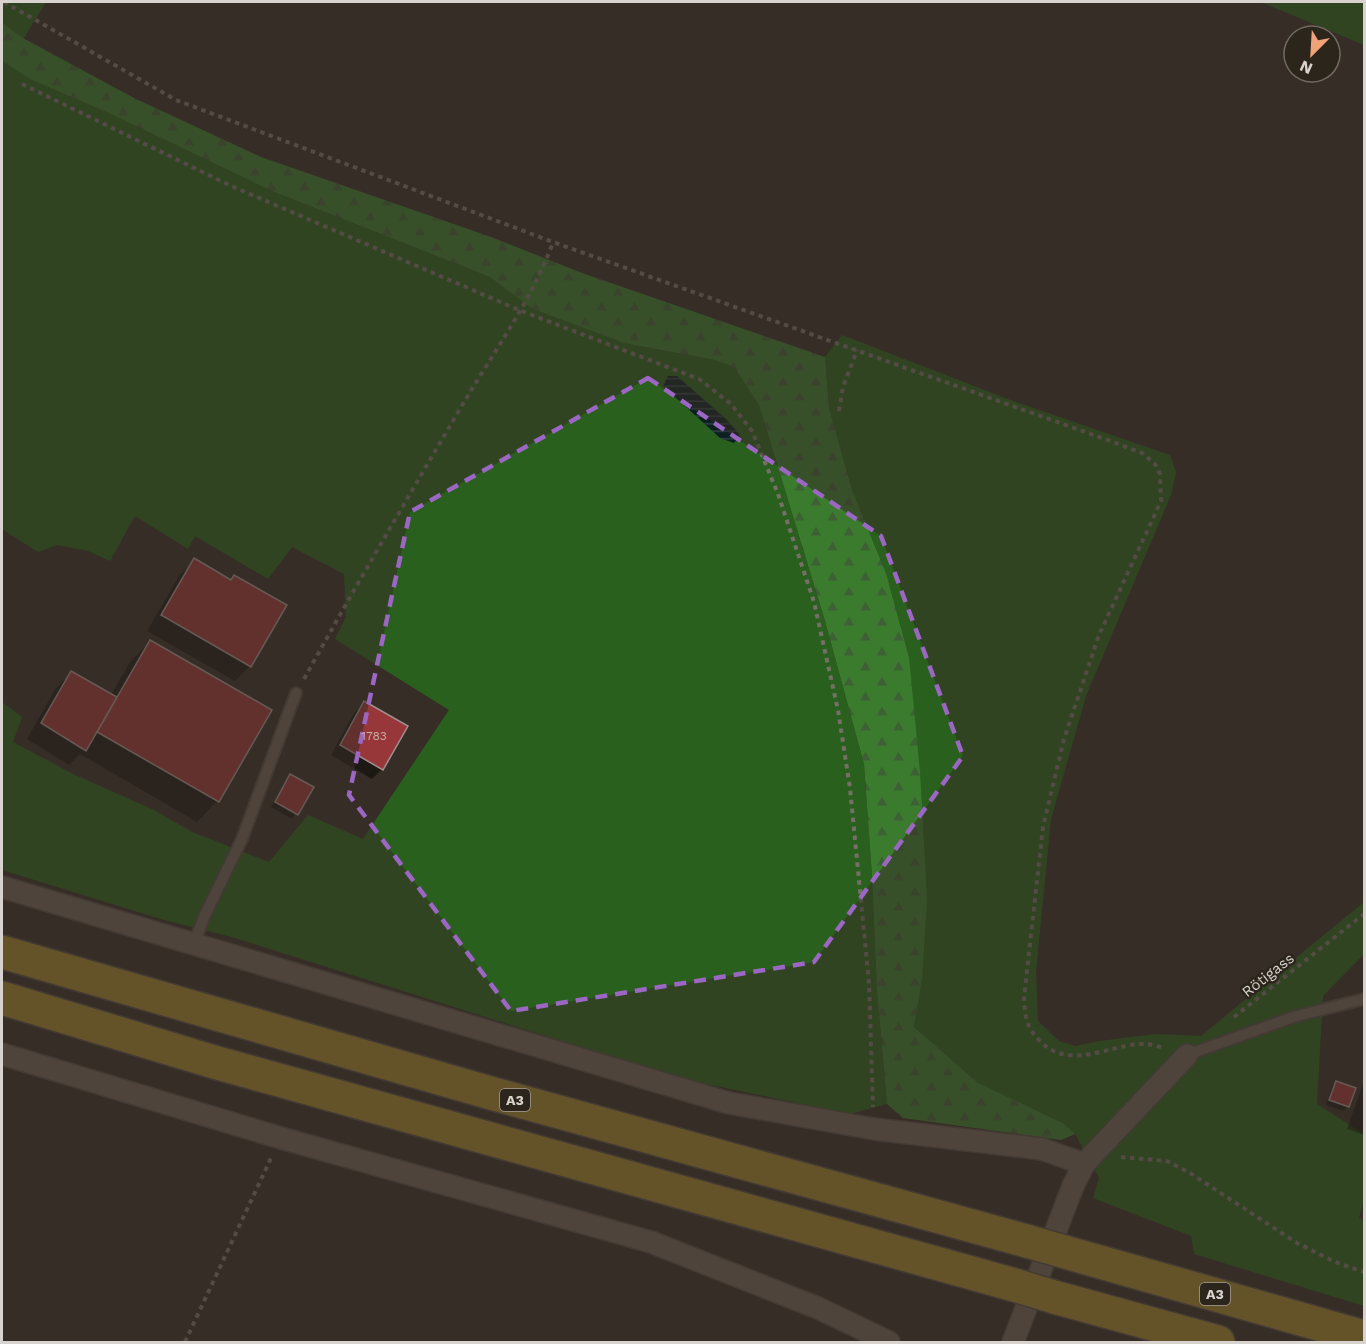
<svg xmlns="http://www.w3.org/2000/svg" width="1366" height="1344" viewBox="0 0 1366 1344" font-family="'Work Sans',sans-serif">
<defs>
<pattern id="forest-firs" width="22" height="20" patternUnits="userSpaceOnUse" patternTransform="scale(1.5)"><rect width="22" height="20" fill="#3b7b2d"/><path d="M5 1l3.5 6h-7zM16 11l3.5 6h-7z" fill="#3e6035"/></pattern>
<pattern id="water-rules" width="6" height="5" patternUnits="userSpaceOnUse" patternTransform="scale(1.5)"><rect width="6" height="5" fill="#0c2022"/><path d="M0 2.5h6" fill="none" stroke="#2f4041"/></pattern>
</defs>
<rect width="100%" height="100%" fill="#362e26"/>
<!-- green -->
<g fill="#29601d">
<polygon points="2,2 46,2 8,64 30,79 111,114 272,191 490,277 533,309 624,343 715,360 734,367 759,405 825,621 864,764 872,876 877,991 887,1104 850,1114 702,1083 641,1066 232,937 164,920 2,870 2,702 22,717 13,742 73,774 154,810 192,832 269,862 308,815 363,839 449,710 335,639 346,617 344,574 292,547 268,579 195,536 188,549 135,516 110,561 88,551 57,545 38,552 2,529"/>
<polygon points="1261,2 1364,2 1364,45"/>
<polygon points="842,335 1013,401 1170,455 1176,472 1171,495 1086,696 1051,819 1036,972 1038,1021 1059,1041 1075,1046 1100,1041 1156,1034 1201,1036 1364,902 1364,954 1323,996 1317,1104 1364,1134 1364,1200 1359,1218 1364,1220 1364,1306 1194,1254 1191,1236 1093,1198 1099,1178 1075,1134 978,1083 914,1027 922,979 909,657 886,573 852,490 829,408 825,357"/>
</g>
<!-- forest -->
<polygon fill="url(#forest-firs)" points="2,23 21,37 134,98 261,157 491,237 582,273 825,357 829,408 852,490 886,573 909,657 920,772 927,898 922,979 914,1027 978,1083 1064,1124 1075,1134 1061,1140 903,1118 887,1104 877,991 872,876 864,764 825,621 759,405 734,367 715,360 624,343 533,309 490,277 272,191 111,114 30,79 2,61"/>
<!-- water -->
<polygon fill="url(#water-rules)" points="668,376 677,376 726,419 740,435 734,443 720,438 663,386"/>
<!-- shadow -->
<g fill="#0007">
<polygon points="195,560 230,581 250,666 235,681 147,631 179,576"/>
<polygon points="150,642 270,711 217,801 197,822 80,754 69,765 27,739 56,688 72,673 111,695 130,662"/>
<polygon points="364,703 382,769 372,779 331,755 354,713"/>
<polygon points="291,776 312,788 292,819 271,807"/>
<polygon points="1364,1081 1364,1135 1347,1129"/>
<polygon points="1337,1082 1348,1106 1343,1111 1326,1105 1332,1087"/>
</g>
<!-- building -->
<g fill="#983739" stroke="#a0908f" stroke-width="1.5">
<polygon points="194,558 231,580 234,575 287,605 251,667 161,615"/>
<polygon points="150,640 272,710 219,802 97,732"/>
<polygon points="71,671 117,697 86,751 41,723"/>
<polygon points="364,701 408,726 383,770 340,745"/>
<polygon points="290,774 314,787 298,815 275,802"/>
<polygon points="1336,1081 1356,1088 1349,1107 1329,1100"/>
</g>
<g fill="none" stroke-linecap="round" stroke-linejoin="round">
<!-- service casing -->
<g stroke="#524b44" stroke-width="14">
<g id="service">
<polyline points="194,944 204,917 242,839 296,693"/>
<polyline points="1187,1055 1293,1017 1364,999"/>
</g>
</g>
<!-- minor casing -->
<g stroke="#524b44" stroke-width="24">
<g id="minor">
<polyline points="2,887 729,1103 874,1129 1042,1149 1084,1164"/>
<polyline points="2,1054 281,1138 651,1242 818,1308 889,1342"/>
<polyline points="1013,1342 1073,1186 1084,1164 1187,1055"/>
</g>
</g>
<!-- motorway casing -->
<g stroke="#524b44" stroke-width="36">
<g id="motorway">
<polyline points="2,952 494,1094 1030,1242"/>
<polyline points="2,998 214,1062 1018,1286"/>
<polyline points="1065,1252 1364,1337"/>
<polyline points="1054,1297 1218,1342"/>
</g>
</g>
<!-- path -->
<g stroke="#756f68" stroke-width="4" stroke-dasharray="4.5 4.5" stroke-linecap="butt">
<path d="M4,2L176,100L553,242L1105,439L1142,453L1155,464L1160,474L1161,501L1099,635L1064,739L1043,827L1024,998C1025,1016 1026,1027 1039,1040C1070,1073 1110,1043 1145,1044C1151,1044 1158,1046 1163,1048"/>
<polyline points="22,84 229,185 519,310 699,379 731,404 752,431 778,494 814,602 838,710 850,788 869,983 873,1107"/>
<polyline points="839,411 843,387 857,350"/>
<path d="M304,679C356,585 410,494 464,402C494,352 534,296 553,242"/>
<polyline points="1234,1017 1364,914"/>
<polyline points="1121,1157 1167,1161 1190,1173 1297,1243 1335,1262 1364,1272"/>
<polyline points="185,1342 271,1158"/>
</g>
<!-- service -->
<use href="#service" stroke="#6a6158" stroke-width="10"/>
<!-- minor -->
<use href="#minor" stroke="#6a6158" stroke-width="21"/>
<!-- motorway -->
<use href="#motorway" stroke="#9b7e2e" stroke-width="33"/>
<!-- motorway-bridge casing -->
<g stroke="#524b44" stroke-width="36" stroke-linecap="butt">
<g id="motorway-bridge">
<polyline points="1030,1242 1065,1252"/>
<polyline points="1018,1286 1054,1297"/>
</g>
</g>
<!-- motorway-bridge -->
<use href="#motorway-bridge" stroke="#9b7e2e" stroke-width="33"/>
</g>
<!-- marked area -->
<path d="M0 0H1366V1344H0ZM648,378L881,536L963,756L814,962L511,1011L349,795L410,512Z" fill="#362e26" fill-opacity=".55" fill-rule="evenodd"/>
<path fill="none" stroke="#9c66c4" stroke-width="4.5" stroke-dasharray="12 8" stroke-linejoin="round" d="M648,378L881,536L963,756L814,962L511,1011L349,795L410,512Z"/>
<g text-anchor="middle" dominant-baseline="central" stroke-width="5" stroke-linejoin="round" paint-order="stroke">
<!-- number labels -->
<g font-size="12" fill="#c8aca9">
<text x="374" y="736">1783</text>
</g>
<!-- shield labels -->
<g fill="#2c251c" stroke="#a49f99" stroke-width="1.5">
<rect x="500" y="1089" width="30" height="22" rx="4.5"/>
<rect x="1200" y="1283" width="30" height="22" rx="4.5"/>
</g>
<g font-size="14" font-weight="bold" fill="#d8d3ce">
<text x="515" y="1100">A3</text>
<text x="1215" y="1294">A3</text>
</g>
<!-- street labels -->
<g font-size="15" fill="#d8d3ce" stroke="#2c251c">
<text transform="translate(1268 975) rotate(-38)">Rötigass</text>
</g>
</g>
<!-- border -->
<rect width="1366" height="1344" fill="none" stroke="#d8d3ce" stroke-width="6"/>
<!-- north arrow -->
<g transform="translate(1312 54) rotate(204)"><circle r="28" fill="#2c251c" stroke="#716b63" stroke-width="1.5"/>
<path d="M0-4.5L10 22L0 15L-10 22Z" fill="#f0a279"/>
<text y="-9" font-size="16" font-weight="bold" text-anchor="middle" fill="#d8d3ce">N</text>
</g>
</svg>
